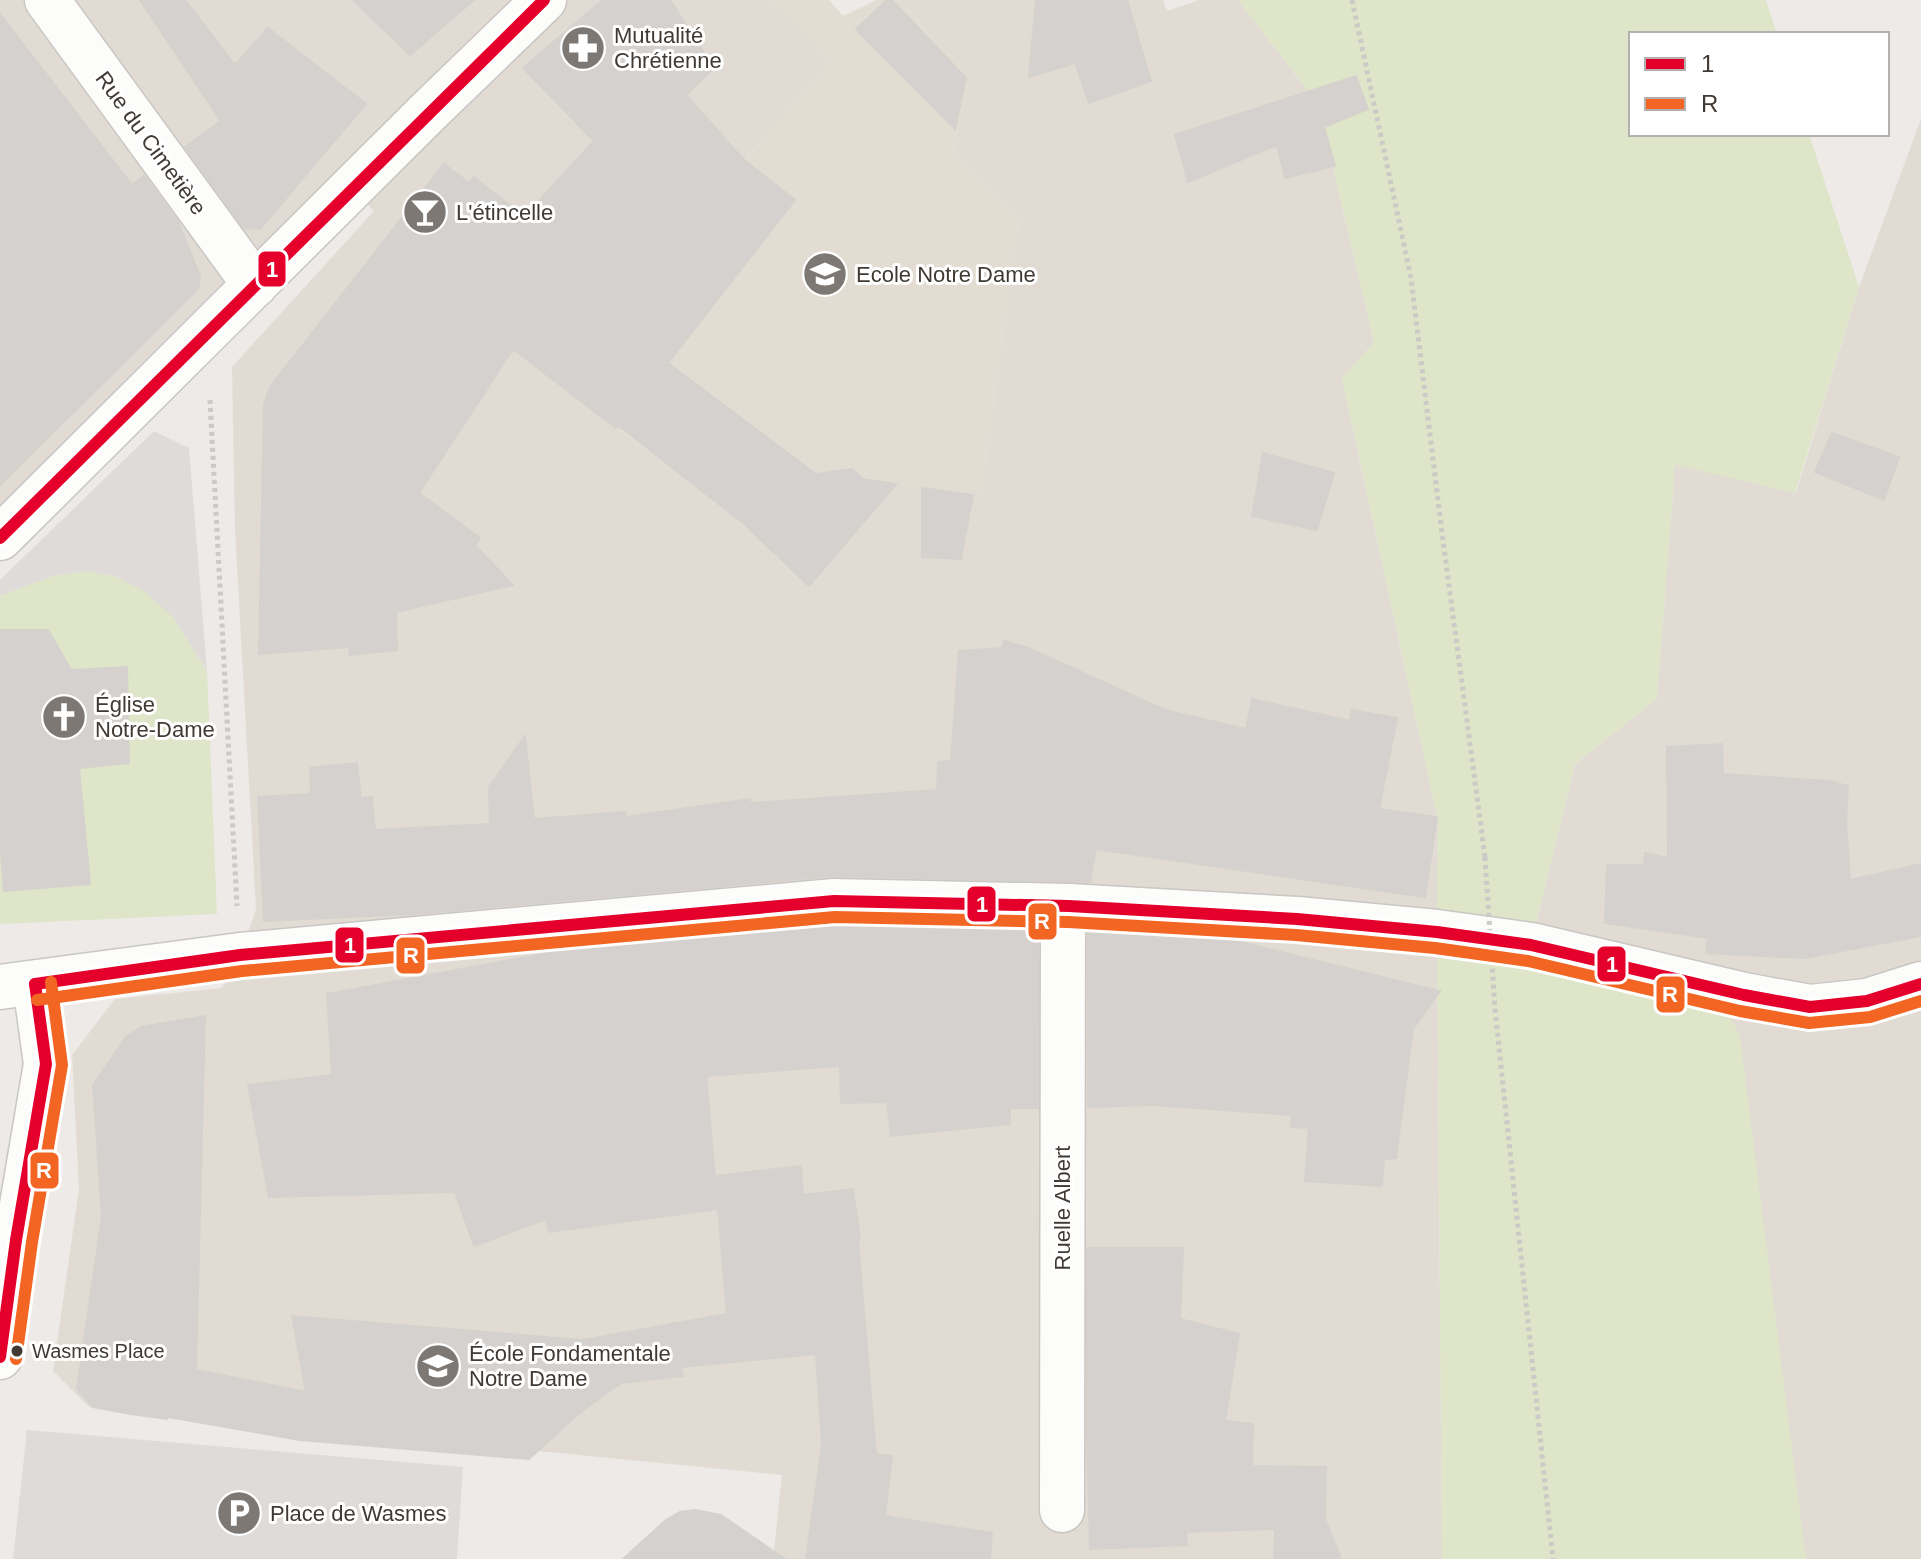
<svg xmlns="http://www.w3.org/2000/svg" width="1921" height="1559" viewBox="0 0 1921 1559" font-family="Helvetica,sans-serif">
<rect width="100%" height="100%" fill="#edeae7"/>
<!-- residential -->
<g fill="#e1dbd4">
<polygon points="0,0 772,0 832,62 744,160 558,384 726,509 809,585 897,483 981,495 1018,221 953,152 969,78 900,0 1163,0 1167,11 1199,0 1238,0 1318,104 1374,342 1342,379 1438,821 1437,932 1442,1559 773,1559 782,1475 89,1407 53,1371 79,1189 72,1055 115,999 222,988 240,955 256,910 235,530 232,367 374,211 339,175 0,509"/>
<polygon points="1921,119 1921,1559 1800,1559 1531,945 1575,764 1657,699 1675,464 1796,493 1859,287"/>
</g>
<!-- education -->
<polygon fill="#e3dcd3" points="772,0 829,0 843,16 877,0 900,0 970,78 953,152 1018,221 981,496 897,484 809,585 726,509 558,384 608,315 831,62"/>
<!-- green -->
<g fill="#dfe5c9">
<polygon points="1238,0 1766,0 1777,34 1631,34 1631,134 1809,134 1859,287 1795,493 1675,465 1657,699 1575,764 1531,944 1715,988 1740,1036 1806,1559 1442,1559 1437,932 1438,821 1342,378 1374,342 1318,104"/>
<polygon points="89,571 117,577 144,590 173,617 207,671 217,914 0,924 0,596 55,575"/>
</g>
<!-- parking -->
<g fill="#dedbd8">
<polygon points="154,431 189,448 207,671 173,617 144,591 117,577 89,571 55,575 0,596 0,580"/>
<polygon points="27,1430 463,1467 457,1559 13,1559"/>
</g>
<!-- building -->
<g fill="#d5d1ce" stroke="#d5d1cd" stroke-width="2">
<polygon points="140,0 185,0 235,65 268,28 366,104 260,229 244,228 185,147 221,121"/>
<polygon points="353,0 474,0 410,55"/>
<polygon points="603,0 670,0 714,68 686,95 744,160 795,200 668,363 816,474 852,469 863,479 896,484 809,586 743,523 619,426 616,428 513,349 419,493 480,538 475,545 513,585 396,612 397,650 349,655 350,647 259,654 264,404 270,387 444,164 469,183 474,177 524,217 594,141 523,68"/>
<polygon points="887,0 892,0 966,78 955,129 856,29"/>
<polygon points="1036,0 1127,0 1151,81 1089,103 1075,63 1029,77"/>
<polygon points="0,14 132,185 144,176 178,222 200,276 198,289 0,485"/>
<polygon points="1356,76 1368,109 1324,127 1335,166 1285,178 1277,145 1188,182 1175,135"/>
<polygon points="1832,433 1899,457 1884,500 1815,472"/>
<polygon points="1263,453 1334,473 1317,530 1252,516"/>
<polygon points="922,488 973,495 961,559 922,557"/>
<polygon points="0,630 48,630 71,670 127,667 129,763 79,768 90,884 4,891 0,841"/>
<polygon points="1004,641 1028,648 1165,710 1246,729 1252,699 1350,721 1352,710 1397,718 1379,809 1437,817 1425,897 1096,849 1090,882 832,876 414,914 264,921 258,797 311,794 310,768 357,763 361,798 372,797 375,830 490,824 489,787 525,736 534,819 625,812 626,817 750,799 750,803 937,790 938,762 951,761 959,651 1002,648"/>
<polygon points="1722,744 1723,774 1829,781 1848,786 1846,822 1850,880 1921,864 1921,936 1805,958 1706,953 1708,938 1605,923 1607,865 1644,865 1645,853 1668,858 1667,747"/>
<polygon points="835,926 1038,930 1038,1108 1010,1108 1010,1124 891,1136 887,1102 841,1103 840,1066 706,1076 715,1176 801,1166 803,1195 853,1189 860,1238 858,1239 876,1454 892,1456 885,1516 992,1533 990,1559 806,1559 822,1445 816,1354 681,1367 683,1376 621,1383 578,1414 529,1459 300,1440 168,1417 167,1419 131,1414 93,1407 77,1389 102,1216 93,1085 126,1037 142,1027 205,1016 196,1370 306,1392 292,1316 583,1340 727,1314 718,1209 549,1232 546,1219 474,1246 455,1192 269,1197 248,1085 332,1075 327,994 559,951"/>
<polygon points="1088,932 1232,940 1440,991 1413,1029 1396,1158 1384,1159 1382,1186 1305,1181 1309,1128 1291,1127 1292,1115 1154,1105 1088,1107"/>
<polygon points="1087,1248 1183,1248 1180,1319 1239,1334 1225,1421 1253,1424 1252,1466 1326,1467 1325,1519 1341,1559 1274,1559 1275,1529 1186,1532 1187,1545 1090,1549 1087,1439"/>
<polygon points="695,1510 721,1515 785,1559 623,1559 666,1520 680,1512"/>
</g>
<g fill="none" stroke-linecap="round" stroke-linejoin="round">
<!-- minor casing -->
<g stroke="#c9c6c3" stroke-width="47">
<g id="minor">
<polyline points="47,0 255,285"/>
<polyline points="0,538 429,111 544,0"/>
<polyline points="0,987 240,955 834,901 1069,906 1297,919 1437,932 1531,945 1744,995 1810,1007 1867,1001 1921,984"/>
<polyline points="0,1357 16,1240 46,1064 35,984"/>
<polyline points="1062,1510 1063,907"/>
</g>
</g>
<!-- path -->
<g stroke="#ccc9c6" stroke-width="5" stroke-dasharray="4 4" stroke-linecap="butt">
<polyline points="1352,0 1411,278 1441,525 1485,857"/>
<polyline points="210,400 237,906"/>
<polyline points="1495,1009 1553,1559"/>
</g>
<!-- minor -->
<use href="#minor" stroke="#fcfcfb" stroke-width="44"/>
<!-- path-bridge -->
<polyline stroke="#ccc9c6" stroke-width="5" stroke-dasharray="4 4" stroke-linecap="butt" points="1485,857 1495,1009"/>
<!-- bus-1 casing -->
<g stroke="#fff" stroke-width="18">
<g id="bus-1">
<polyline points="0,538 544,0"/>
<polyline points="35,984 240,955 834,901 1069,906 1297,919 1437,932 1531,945 1744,995 1810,1007 1867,1001 1921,984"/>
<polyline points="0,1357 16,1240 46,1064 35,984"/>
</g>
</g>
<!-- bus-2 casing -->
<g stroke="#fff" stroke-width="18">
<g id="bus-2">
<polyline points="37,1000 242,971 835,917 1068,922 1296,935 1435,948 1528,961 1740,1011 1809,1023 1870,1017 1921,1001"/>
<polyline points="16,1359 32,1242 62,1065 51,982"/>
</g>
</g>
<!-- bus-1 -->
<use href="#bus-1" stroke="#e4002b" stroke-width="12"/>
<!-- bus-2 -->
<use href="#bus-2" stroke="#f26522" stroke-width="12"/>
</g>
<!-- icons -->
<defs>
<g id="pharmacy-disc" transform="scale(2.3)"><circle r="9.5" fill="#7d7873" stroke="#fff"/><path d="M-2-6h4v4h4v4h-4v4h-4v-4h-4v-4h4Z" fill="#fff"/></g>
<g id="bar-disc" transform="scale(2.3)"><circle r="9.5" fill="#7d7873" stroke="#fff"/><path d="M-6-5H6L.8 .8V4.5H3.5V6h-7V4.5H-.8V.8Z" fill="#fff"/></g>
<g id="school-disc" transform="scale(2.3)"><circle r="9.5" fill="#7d7873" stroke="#fff"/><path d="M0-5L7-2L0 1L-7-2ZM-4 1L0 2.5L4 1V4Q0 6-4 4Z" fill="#fff"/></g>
<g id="church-disc" transform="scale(2.3)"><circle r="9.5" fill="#7d7873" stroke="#fff"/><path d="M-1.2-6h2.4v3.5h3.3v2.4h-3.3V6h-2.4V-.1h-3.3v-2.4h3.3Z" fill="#fff"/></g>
<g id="parking-disc" transform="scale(2.3)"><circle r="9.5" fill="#7d7873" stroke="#fff"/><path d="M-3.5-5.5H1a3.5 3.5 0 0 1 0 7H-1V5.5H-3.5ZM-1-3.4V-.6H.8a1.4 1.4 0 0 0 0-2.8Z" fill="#fff"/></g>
</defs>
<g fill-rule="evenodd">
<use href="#pharmacy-disc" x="583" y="48"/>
<use href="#bar-disc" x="425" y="212"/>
<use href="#school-disc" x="825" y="274"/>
<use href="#church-disc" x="64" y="717"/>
<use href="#school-disc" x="438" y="1366"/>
<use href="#parking-disc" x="239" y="1513"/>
</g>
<!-- markers -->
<circle fill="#413a34" stroke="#fff" stroke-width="3" cx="17" cy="1351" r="7"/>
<g text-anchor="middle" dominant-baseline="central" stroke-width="6" stroke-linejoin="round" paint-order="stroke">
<!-- bus labels -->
<g font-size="20" fill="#413a34" stroke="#fff" text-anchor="start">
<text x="32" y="1351">Wasmes Place</text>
</g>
<!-- poi labels -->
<g font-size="22" fill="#413a34" stroke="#fff" text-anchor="start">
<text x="614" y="35">Mutualité<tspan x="614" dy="25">Chrétienne</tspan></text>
<text x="456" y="212">L'étincelle</text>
<text x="856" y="274">Ecole Notre Dame</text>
<text x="95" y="704">Église<tspan x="95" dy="25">Notre-Dame</tspan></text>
<text x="469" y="1353">École Fondamentale<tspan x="469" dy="25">Notre Dame</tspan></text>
<text x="270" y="1513">Place de Wasmes</text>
</g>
<!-- street labels -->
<g font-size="22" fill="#413a34" stroke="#fff">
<text transform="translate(151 143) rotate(54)">Rue du Cimetière</text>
<text transform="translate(1062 1208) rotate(-90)">Ruelle Albert</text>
</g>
</g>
<g stroke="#fff" stroke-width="3">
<rect x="257" y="250" width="30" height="38" rx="8" fill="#e4002b"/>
<rect x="966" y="885" width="31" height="38" rx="8" fill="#e4002b"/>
<rect x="1027" y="902" width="31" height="39" rx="8" fill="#f26522"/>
<rect x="334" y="926" width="31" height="38" rx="8" fill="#e4002b"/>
<rect x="395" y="936" width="31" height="39" rx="8" fill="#f26522"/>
<rect x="1596" y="945" width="31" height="38" rx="8" fill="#e4002b"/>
<rect x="1655" y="975" width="31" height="39" rx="8" fill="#f26522"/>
<rect x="29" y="1151" width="31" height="39" rx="8" fill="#f26522"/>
</g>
<g font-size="22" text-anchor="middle" font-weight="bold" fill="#fff">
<text x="272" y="277">1</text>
<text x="982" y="912">1</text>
<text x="1042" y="929">R</text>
<text x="350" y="953">1</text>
<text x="411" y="963">R</text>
<text x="1612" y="972">1</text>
<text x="1670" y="1002">R</text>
<text x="44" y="1178">R</text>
</g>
<!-- legend -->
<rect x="1629" y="32" width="260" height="104" fill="#ffffff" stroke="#b3b0ae" stroke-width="2"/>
<rect x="1645" y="58" width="40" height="12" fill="#e4002b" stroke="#b3b0ae" stroke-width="2"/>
<text x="1701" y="72" font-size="24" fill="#413a34">1</text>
<rect x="1645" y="98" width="40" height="12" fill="#f26522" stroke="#b3b0ae" stroke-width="2"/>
<text x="1701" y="112" font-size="24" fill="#413a34">R</text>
</svg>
